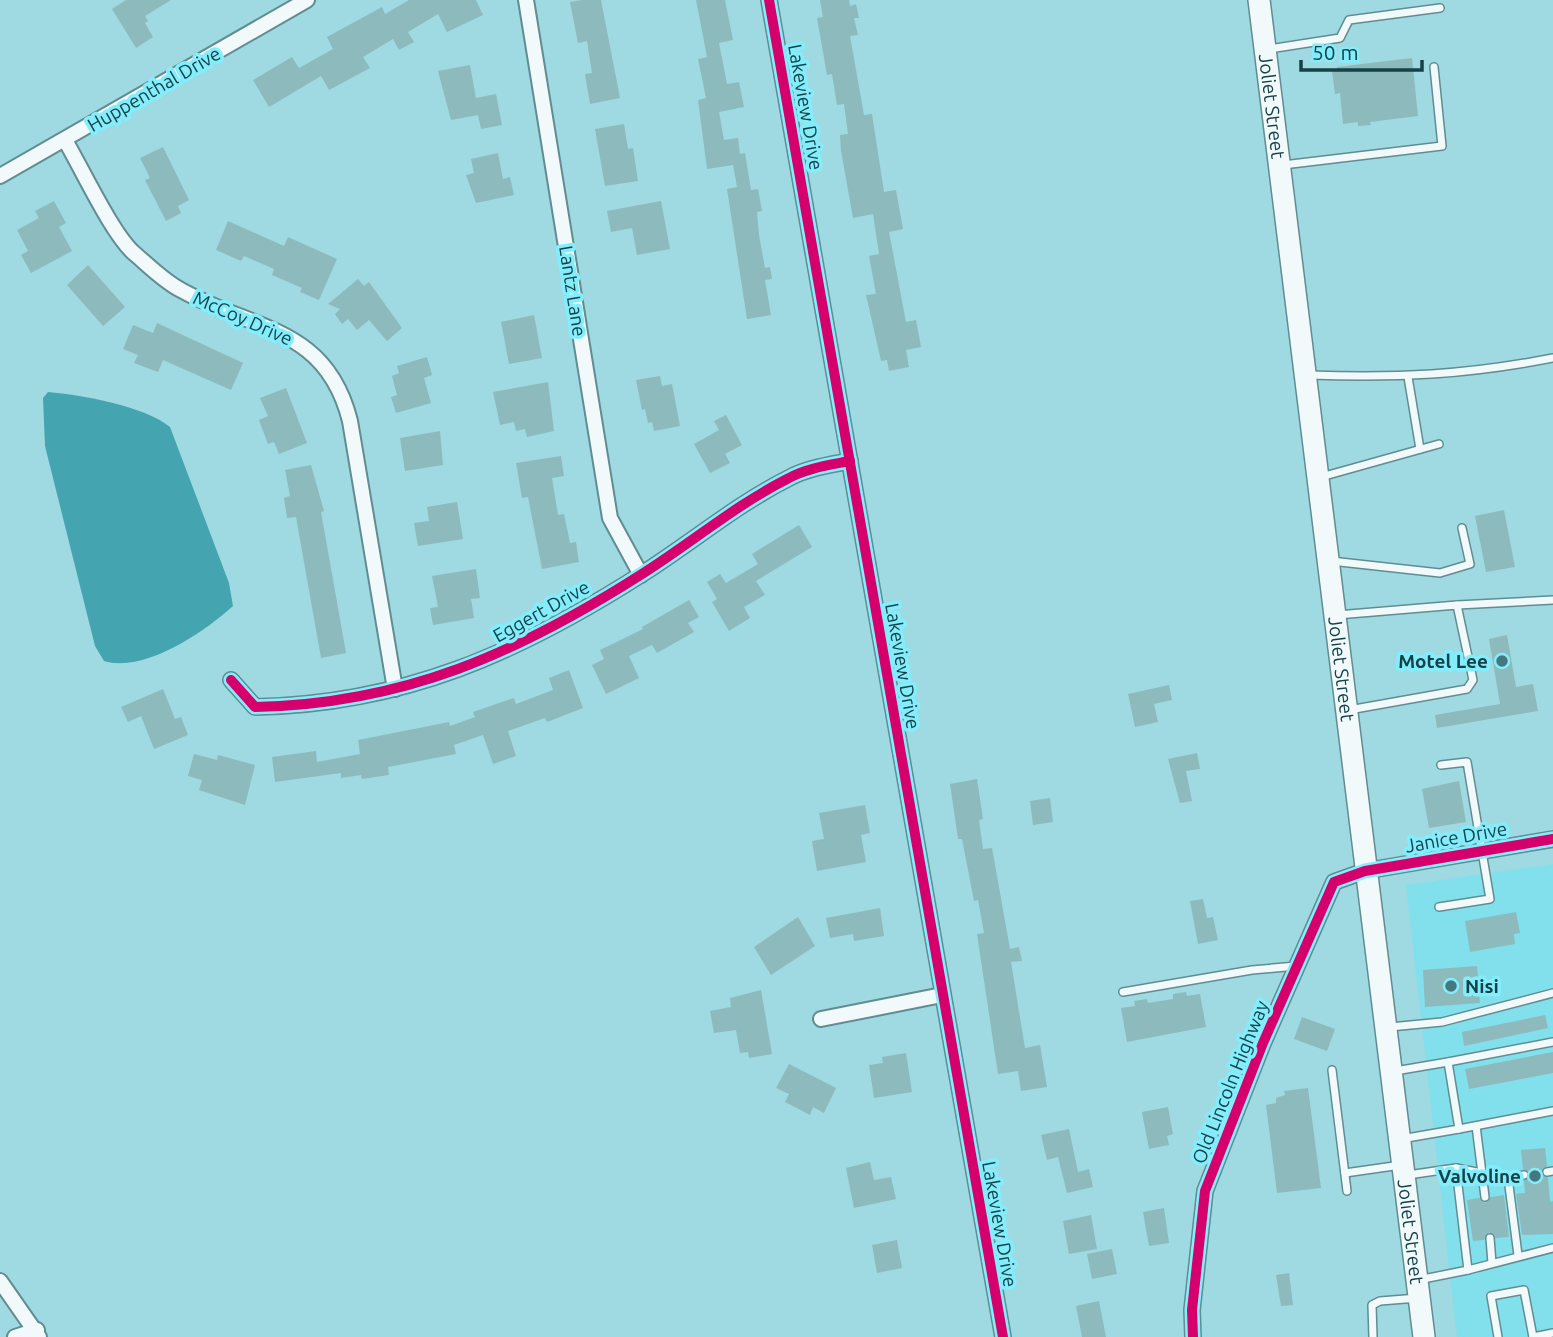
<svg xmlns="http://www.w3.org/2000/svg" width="1553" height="1337" viewBox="0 0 1553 1337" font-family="Ubuntu,sans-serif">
<rect width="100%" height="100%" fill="#9fd9e1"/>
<!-- built -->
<polygon fill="#82dfec" points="1553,864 1553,1337 1457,1337 1406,885"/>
<!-- water -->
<path fill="#44a4b0" d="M48,392C82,395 144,406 170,427L229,583L233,606C203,633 144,673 104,661L95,646L45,446L43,398Z"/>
<!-- building -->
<g fill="#8dbbbd">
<polygon points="126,0 171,0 145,16 148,21 145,23 153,37 136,48 112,9"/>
<polygon points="409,0 476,0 483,15 447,32 438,14 408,32 414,42 399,50 393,39 363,57 370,68 329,90 321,76 269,107 253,80 292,57 299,68 333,49 327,37 382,7 385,14"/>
<polygon points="582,0 601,0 620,98 590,104 585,74 592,73 587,41 578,43 570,2"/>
<polygon points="696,0 725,0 733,40 719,43 727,84 739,82 744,107 719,112 724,140 738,138 740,154 745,153 751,190 758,189 762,211 757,212 759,235 765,268 770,267 772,279 765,280 771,315 747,319 727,189 737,187 733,165 707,169 698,100 706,98 698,59 707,57"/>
<polygon points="820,0 849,0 850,6 856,4 859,18 854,18 858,35 850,36 864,115 872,114 884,192 896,190 903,229 889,232 906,322 916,320 921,347 906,350 909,367 889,371 887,360 881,361 866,295 876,294 869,256 879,254 873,214 853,218 841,151 840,135 848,134 844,104 837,105 832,74 827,75 817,18 823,17"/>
<polygon points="1412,58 1418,116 1370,122 1371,125 1358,126 1358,122 1343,124 1340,93 1335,94 1332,71 1337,70 1337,67"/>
<polygon points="470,65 476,98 496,94 502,125 481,129 478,115 451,120 438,71"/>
<polygon points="624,124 628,149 633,148 638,181 605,186 595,129"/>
<polygon points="163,147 189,200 178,206 181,213 166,221 145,180 150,178 140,158"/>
<polygon points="498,153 503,179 510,177 514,195 476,203 466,175 474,173 471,159"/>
<polygon points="54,201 66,223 59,227 72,251 31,273 21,255 28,251 17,230 39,218 35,211"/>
<polygon points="661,201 670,249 637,255 632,228 611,232 607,211"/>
<polygon points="228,221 284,246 288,237 337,259 319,300 300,292 302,288 272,275 274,269 244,256 241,261 216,250"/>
<polygon points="88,265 125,307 103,326 67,285"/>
<polygon points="358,279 364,286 369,282 402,328 387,341 369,320 357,330 348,319 342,324 335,314 340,309 328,304"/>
<polygon points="534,315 542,358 509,364 501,322"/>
<polygon points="157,323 243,363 231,390 163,360 158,372 134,363 138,355 123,349 133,325 153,333"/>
<polygon points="427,357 432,375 424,378 431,403 396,413 391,397 397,395 392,376 399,373 397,366"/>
<polygon points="660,376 662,386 672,384 680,426 654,431 652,422 648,423 645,409 642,410 636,380"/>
<polygon points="548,382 554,431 527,437 525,429 516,431 514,422 500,425 493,392"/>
<polygon points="286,388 307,443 279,454 274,442 268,444 259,420 268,416 260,398"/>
<polygon points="726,415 742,445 725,454 730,463 710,473 694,444 719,430 714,421"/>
<polygon points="440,431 443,465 405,471 400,438"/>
<polygon points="561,456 564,476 552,478 558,515 564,514 570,543 576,542 579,562 542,569 528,497 522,498 516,463"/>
<polygon points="311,465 324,511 321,512 346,653 321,658 296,517 287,518 284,498 290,496 285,470"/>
<polygon points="457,502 463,539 418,546 414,523 429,521 427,507"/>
<polygon points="1504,510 1515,567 1486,572 1475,516"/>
<polygon points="799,525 812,547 756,581 765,595 744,607 750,618 729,631 712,602 717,599 707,582 720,574 726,583 758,564 752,554"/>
<polygon points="476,569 480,598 471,599 474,618 433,625 430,608 438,607 432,576"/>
<polygon points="689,600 699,617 688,623 694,632 657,653 652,645 629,656 639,678 606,694 592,665 604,659 600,650 643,629 642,627"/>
<polygon points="1507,635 1516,687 1533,684 1538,711 1437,728 1435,715 1500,704 1489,639"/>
<polygon points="569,670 583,708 547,722 545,718 508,731 516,756 493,764 483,735 454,745 456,754 388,767 389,775 362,779 361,775 341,778 341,773 275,782 272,757 316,751 317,762 360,754 358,740 449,722 450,726 475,717 473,712 514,698 516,704 553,690 549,678"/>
<polygon points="1169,685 1172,700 1154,704 1158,722 1135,727 1128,694"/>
<polygon points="163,689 175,719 181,717 188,735 154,749 141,716 128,722 121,707"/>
<polygon points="1197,753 1200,769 1186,771 1192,801 1180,803 1168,759"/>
<polygon points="194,754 217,760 218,755 255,765 245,805 199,790 202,780 188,776"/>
<polygon points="977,779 983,819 979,820 983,849 992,848 1010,949 1019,947 1022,961 1011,962 1025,1048 1040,1045 1047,1087 1021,1091 1018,1071 998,1074 977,934 984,933 978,900 974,901 962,839 958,839 950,784"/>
<polygon points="1459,781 1466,822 1429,828 1422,789"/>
<polygon points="1050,798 1053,822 1033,825 1030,801"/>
<polygon points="865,805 870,833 861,835 866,862 817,871 812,841 824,839 819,813"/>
<polygon points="1203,899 1207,918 1213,917 1218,940 1198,944 1190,901"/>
<polygon points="880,908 884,936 854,941 853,934 830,938 826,918"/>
<polygon points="1516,912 1520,933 1514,934 1515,944 1470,952 1465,921"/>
<polygon points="798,917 815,946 771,975 754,947"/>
<polygon points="1477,966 1480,1003 1425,1007 1423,970"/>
<polygon points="761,990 772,1054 749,1058 748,1052 740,1053 736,1030 714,1033 710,1011 731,1007 730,998"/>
<polygon points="1186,992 1187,996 1200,994 1206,1027 1127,1042 1121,1008 1135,1006 1134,1001 1147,999 1148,1003 1173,999 1173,994"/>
<polygon points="1545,1015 1548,1028 1464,1046 1462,1032"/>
<polygon points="1302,1017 1335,1029 1327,1051 1294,1039"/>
<polygon points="1553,1052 1553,1073 1469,1089 1465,1069"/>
<polygon points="906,1053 912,1092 874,1098 869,1065 883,1063 882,1057"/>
<polygon points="789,1064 836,1088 824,1113 813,1107 810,1115 785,1102 789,1094 776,1088"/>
<polygon points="1308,1088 1321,1188 1277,1193 1266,1105 1276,1103 1276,1098 1285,1095 1284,1091"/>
<polygon points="1168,1107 1173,1134 1167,1136 1169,1145 1149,1149 1142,1112"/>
<polygon points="1069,1129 1078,1172 1089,1169 1093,1187 1067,1193 1058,1157 1047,1160 1041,1135"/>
<polygon points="1545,1148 1547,1166 1541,1172 1548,1178 1550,1202 1553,1201 1553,1234 1522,1235 1516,1194 1525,1193 1524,1181 1530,1175 1523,1169 1521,1150"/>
<polygon points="870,1162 874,1180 891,1177 896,1199 854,1208 846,1168"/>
<polygon points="1504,1195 1509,1237 1496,1238 1489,1232 1484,1240 1473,1241 1467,1200 1479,1198 1485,1203 1491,1197"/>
<polygon points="1164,1208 1169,1243 1149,1246 1143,1212"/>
<polygon points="1091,1215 1097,1249 1069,1254 1063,1221"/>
<polygon points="897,1240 902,1268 877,1273 872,1245"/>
<polygon points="1112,1249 1117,1274 1092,1279 1087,1254"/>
<polygon points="1289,1273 1293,1305 1281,1306 1276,1275"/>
<polygon points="1099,1301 1106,1337 1082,1337 1076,1306"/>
</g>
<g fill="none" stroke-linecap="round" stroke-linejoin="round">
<!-- lane casing -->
<g stroke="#608d92" stroke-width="10">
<g id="lane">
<polyline points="1269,49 1340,38 1349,20 1440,8"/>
<polyline points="1283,165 1442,146 1434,67"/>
<path d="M1309,375C1398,378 1465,375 1553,358"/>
<polyline points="1408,377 1420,449"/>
<polyline points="1321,477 1439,444"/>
<polyline points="1331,561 1440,573 1470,564 1462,528"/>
<polyline points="1457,605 1553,600"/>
<polyline points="1337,615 1457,605 1473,680 1467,689 1349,710"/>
<polyline points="1439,907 1490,899 1467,762 1441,765"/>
<polyline points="1123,992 1252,970 1296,966"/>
<polyline points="1390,1027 1442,1022 1553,993"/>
<polyline points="1448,1062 1553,1042"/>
<polyline points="1332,1070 1347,1191"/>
<polyline points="1395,1071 1448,1062 1459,1129 1401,1139"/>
<polyline points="1476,1126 1485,1197"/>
<polyline points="1459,1129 1553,1111"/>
<polyline points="1547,1172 1553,1171"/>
<polyline points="1345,1173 1401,1165"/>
<polyline points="1408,1175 1456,1168 1508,1178 1524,1175"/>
<polyline points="1508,1178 1518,1255"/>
<polyline points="1490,1238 1492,1263"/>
<polyline points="1468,1270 1553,1248"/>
<polyline points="1418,1280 1468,1270 1456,1168"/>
<polyline points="1373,1337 1372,1305 1380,1301 1418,1298"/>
<polyline points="1498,1337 1491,1296 1524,1290 1533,1337"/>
<polyline points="1533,1337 1553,1333"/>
</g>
</g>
<!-- street casing -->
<g stroke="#608d92" stroke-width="18">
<g id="street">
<polyline points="526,0 610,518 641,575"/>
<polyline points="769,0 1003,1337"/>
<path d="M65,140C81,167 113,236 135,254C149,266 165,282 181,290C254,331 326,326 350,421L395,689"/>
<polyline points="0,176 307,0"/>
<path d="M231,680L255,707C404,704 518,653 642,574C691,543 737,504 789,478C807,468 830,465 850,461"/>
<polyline points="821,1019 942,995"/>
<polyline points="0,1281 39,1337"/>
<polyline points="15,1337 37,1330"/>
<polyline points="1193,1337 1192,1310 1205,1191 1263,1043 1334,882 1365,871 1553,839"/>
</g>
</g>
<!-- primary casing -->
<g stroke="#608d92" stroke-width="24">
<g id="primary">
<path id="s1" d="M1259,0L1424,1337"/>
</g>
</g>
<!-- lane -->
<use href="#lane" stroke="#f1f9fa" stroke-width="7"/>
<!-- street -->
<use href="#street" stroke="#f1f9fa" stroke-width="14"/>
<!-- primary -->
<use href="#primary" stroke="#f1f9fa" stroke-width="21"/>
<!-- cycleway casing -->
<g stroke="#84edfc" stroke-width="15">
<g id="cycleway">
<polyline points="769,0 1003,1337"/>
<path d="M231,680L255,707C404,704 518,653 642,574C691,543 737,504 789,478C807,468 830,465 850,461"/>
<polyline points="1193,1337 1192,1310 1205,1191 1263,1043 1334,882 1365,871 1553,839"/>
</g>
</g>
<!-- cycleway -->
<use href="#cycleway" stroke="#d6006c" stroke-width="10"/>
</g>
<!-- markers -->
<g fill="#45777e" stroke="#84edfc" stroke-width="2.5">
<circle cx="1502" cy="661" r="7"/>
<circle cx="1451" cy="986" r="7"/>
<circle cx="1535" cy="1176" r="7"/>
</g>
<g text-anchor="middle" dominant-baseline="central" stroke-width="7" stroke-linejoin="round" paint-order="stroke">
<!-- street labels -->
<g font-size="19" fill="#144248" stroke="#84edfc">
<text transform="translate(154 89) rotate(-30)">Huppenthal Drive</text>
<text stroke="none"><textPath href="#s1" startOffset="107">Joliet Street</textPath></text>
<text transform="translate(806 107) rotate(80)">Lakeview Drive</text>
<text transform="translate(573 291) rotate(81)">Lantz Lane</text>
<text transform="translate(243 318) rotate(24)">McCoy Drive</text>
<text transform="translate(541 611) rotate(-29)">Eggert Drive</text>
<text transform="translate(903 666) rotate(80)">Lakeview Drive</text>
<text stroke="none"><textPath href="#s1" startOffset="674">Joliet Street</textPath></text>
<text transform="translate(1456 837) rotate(-10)">Janice Drive</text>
<text transform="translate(1230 1082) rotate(-68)">Old Lincoln Highway</text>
<text transform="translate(1000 1224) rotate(80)">Lakeview Drive</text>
<text stroke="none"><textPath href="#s1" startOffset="1241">Joliet Street</textPath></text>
</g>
<!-- poi labels -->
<g font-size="19" font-weight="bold" fill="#144248" stroke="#84edfc" text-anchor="end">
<text x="1488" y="661">Motel Lee</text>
<text x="1465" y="986" text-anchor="start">Nisi</text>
<text x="1521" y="1176">Valvoline</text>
</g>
</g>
<!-- scale -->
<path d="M1301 60v10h121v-10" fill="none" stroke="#144248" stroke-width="3.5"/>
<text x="1312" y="60" font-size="21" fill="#144248" stroke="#84edfc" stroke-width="5" paint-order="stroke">50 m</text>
</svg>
